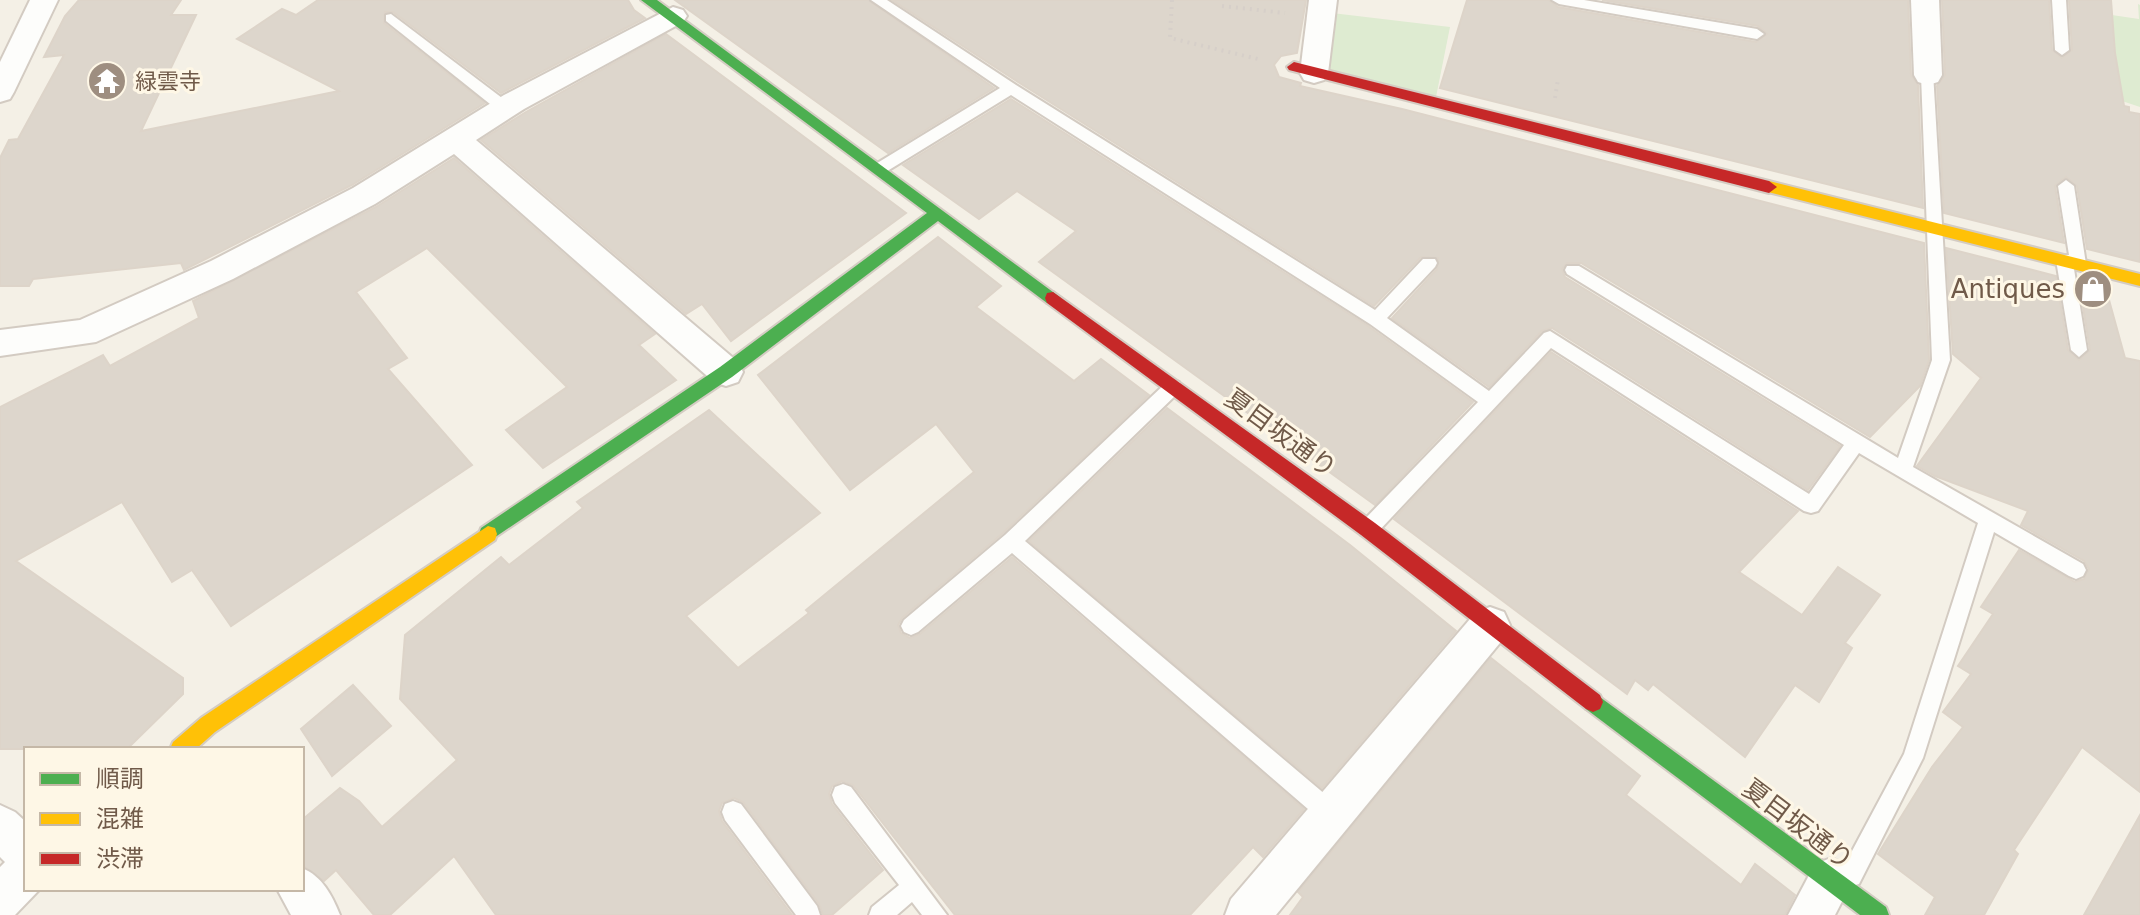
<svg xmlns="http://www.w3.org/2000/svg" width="2140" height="915" viewBox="0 0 2140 915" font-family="'DejaVu Sans','Noto Sans JP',sans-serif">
<rect width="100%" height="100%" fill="#f4f0e6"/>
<!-- green -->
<g fill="#deebd1">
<polygon points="2138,4 2140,5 2140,107 2116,99 2105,14 2139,19"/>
<polygon points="1332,13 1450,27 1436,97 1326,70"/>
</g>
<!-- building -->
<g fill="#ddd6cc" stroke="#ddd4c9" stroke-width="2">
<polygon points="79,0 181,0 171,15 196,15 141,131 339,91 237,39 282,9 296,15 318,0 628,0 634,10 645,18 501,93 393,12 385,12 384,23 485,103 352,185 184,270 181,263 33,279 29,286 0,286 0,158 9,140 18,139 64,55 44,57 65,16"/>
<polygon points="675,0 868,0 994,88 888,153"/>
<polygon points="892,0 1306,0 1297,53 1281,56 1274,65 1279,77 1301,83 1300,86 1402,109 1924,243 1929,360 1920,386 1870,437 1581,263 1567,263 1562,269 1565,277 1840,446 1808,490 1552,328 1542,331 1489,387 1392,318 1437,269 1438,258 1421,257 1374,306 1018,82"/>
<polygon points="1467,0 1549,0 1558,7 1756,42 1767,34 1758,26 1602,0 1908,0 1911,75 1918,85 1923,208 1440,88"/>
<polygon points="1942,0 2049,0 2052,50 2062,58 2072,50 2069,0 2111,0 2115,53 2124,106 2129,107 2129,112 2140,114 2140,262 2087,249 2077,186 2066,177 2055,186 2064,243 1944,213 1937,86 1945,75"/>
<polygon points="666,34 906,213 731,341 702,304 686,314 481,140 526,112"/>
<polygon points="1011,99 1368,326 1473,402 1375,505 1039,262 1076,231 1017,191 979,219 903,165"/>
<polygon points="454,158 655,334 639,345 676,380 543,468 506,430 567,387 427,248 356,292 407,358 388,369 472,465 231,626 192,570 172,582 122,502 16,561 183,678 183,694 127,749 0,749 0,407 103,355 110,366 199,318 193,301 376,207"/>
<polygon points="938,237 1001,286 976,307 1074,381 1101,359 1149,395 1003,533 902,618 898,625 901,633 910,638 920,634 1012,557 1304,809 1263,857 1253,847 1190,915 955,915 853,785 842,781 832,786 829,794 832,804 883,870 832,915 823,915 819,904 743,802 734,798 722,803 719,811 722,821 792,915 496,915 454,856 390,915 374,915 336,870 324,881 302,865 302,820 340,788 359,801 382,827 457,760 400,699 405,635 501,557 509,565 583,508 577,502 709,410 820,513 686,616 738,668 809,613 806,610 974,472 936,424 850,490 758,375"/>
<polygon points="1946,248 2056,276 2068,350 2079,360 2090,350 2079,282 2106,289 2125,358 2140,361 2140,792 2082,747 2014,850 2018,854 1984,915 1925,915 1935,897 1878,854 1932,767 1963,727 1943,712 1971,674 1958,666 1993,614 1981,607 2019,550 2075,582 2084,579 2089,569 2084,561 2021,525 2028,511 1935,476 1917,466 1981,378 1953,354"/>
<polygon points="1551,352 1798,511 1739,572 1802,615 1838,567 1880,595 1845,643 1852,648 1819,702 1795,685 1745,757 1653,684 1648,690 1635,680 1627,694 1394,519"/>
<polygon points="1167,408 1350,545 1456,631 1322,788 1029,541"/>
<polygon points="1491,658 1640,776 1626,795 1741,885 1755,864 1795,895 1785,915 1290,915 1303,897 1298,892"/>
<polygon points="353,685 391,726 332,776 301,729"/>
<polygon points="2140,815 2140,915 2084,915"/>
</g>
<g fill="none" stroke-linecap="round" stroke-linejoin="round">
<!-- lane casing -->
<g stroke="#d3cbc2" stroke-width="4">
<g id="lane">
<polygon points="871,0 887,0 1016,85 1375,310 1423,259 1435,259 1437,263 1435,267 1387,318 1489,391 1544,333 1550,331 1809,494 1844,445 1567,274 1565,270 1567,266 1579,266 1898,458 1932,360 1921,75 1923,72 1933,72 1950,360 1913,467 2083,564 2086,570 2083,576 2076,579 2069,576 1994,532 1923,758 1859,884 1837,890 1829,887 1826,879 1829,871 1844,866 1904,754 1978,523 1859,453 1818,511 1811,513 1804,511 1551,348 1375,535 1368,537 1361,535 1359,529 1361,523 1478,402 1370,324 1011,95 884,173 874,173 874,165 1000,88"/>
<polygon points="1552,0 1584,0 1757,29 1764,34 1757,39 1559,4"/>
<polygon points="2052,0 2066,0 2069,50 2062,55 2055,50"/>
<polygon points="391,14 510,104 510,112 500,112 386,21 386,15"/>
<polygon points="2066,180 2074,186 2086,264 2084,268 2074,269 2087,350 2079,357 2071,350 2056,260 2058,256 2069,255 2058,186"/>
<polygon points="1173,380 1179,382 1182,387 1179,392 1025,541 1339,806 1342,814 1339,822 1331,825 1323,822 1012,553 918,632 911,635 904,632 901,626 904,620 1005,535 1167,382"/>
<polygon points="843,784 851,787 947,915 922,915 912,902 897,915 869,915 872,907 899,885 835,803 832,795 835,787"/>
<polygon points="733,801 741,804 817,906 820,915 796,915 725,820 722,812 725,804"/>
</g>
</g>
<!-- street casing -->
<g stroke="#d3cbc2" stroke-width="4">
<g id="street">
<polygon points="30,0 58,0 14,92 10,99 0,102 0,62"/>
<polygon points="1309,0 1337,0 1328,73 1324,80 1314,83 1304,80 1300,73"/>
<polygon points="1911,0 1939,0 1942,75 1938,82 1928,85 1918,82 1914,75"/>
<polygon points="673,7 683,10 687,16 683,22 524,109 476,140 738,362 743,372 738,382 726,386 714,382 454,154 375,204 233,279 96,342 0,356 0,330 80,320 211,261 353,188 504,95"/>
<polygon points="1490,607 1504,612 1510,625 1504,638 1276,915 1225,915 1231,899 1476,612"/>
<polygon points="0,805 15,812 26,822 26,889 40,889 15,915 0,915 0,867 5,862 0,857"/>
<polygon points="1831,858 1847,864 1853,880 1835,915 1788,915 1815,864"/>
<path d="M302,868C322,876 332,895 340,915H291L277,889H302Z"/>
</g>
</g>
<!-- fast casing -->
<g stroke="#d4ccc3" stroke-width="4">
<g id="fast">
<polygon points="641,0 657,0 1061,298 1059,303 1047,303 938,221 732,377 488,542 481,540 479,534 481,528 720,367 927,213"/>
<polygon points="1593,692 1886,907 1889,915 1860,915 1586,709 1583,702 1586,695"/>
</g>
</g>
<!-- slow casing -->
<g stroke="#d4ccc3" stroke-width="4">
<g id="slow">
<polygon points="1769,181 2140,274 2140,286 1764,191 1761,187"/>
<polygon points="488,526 495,528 497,534 495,540 215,732 196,749 170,749 173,742 201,718"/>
</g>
</g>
<!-- jam casing -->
<g stroke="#d4ccc3" stroke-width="4">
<g id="jam">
<polygon points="1294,62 1769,181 1777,187 1769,193 1289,70 1287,67"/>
<polygon points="1053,292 1375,523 1600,695 1603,702 1600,709 1593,712 1586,709 1361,535 1047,303 1045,298 1047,293"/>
</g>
</g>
<!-- path -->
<g stroke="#d6cfc9" stroke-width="4" stroke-dasharray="2 5" stroke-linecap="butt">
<polyline points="1172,0 1170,38 1258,59"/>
<polyline points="1222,6 1285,13"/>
<polyline points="1555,98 1558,79"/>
</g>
<!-- lane -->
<use href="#lane" fill="#fdfdfb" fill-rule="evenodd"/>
<!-- street -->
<use href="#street" fill="#fdfdfb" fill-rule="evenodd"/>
<!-- fast -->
<use href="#fast" fill="#4caf50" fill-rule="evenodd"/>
<!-- slow -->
<use href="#slow" fill="#ffc107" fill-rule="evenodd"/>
<!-- jam -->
<use href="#jam" fill="#c62828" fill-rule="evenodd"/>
</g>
<!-- icons -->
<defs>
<g id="temple-disc" transform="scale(2)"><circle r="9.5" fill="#9e8e80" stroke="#fef7e6"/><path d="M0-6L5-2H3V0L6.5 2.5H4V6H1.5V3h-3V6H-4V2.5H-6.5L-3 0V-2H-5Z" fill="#fff"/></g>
<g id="shop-disc" transform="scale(2)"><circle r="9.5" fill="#9e8e80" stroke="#fef7e6"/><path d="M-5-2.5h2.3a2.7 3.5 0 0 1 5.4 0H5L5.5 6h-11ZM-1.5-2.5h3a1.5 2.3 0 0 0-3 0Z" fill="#fff"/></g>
</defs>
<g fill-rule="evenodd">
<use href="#temple-disc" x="107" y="81"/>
<use href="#shop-disc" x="2093" y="289"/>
</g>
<g text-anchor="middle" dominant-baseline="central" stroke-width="6" stroke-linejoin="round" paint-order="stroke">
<!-- far-poi labels -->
<g font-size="22" fill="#705a49" stroke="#fef7e6" text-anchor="start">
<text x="135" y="81">緑雲寺</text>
</g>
<!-- poi labels -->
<g font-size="26" fill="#705a49" stroke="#fef7e6" text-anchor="end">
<text x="2065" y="289">Antiques</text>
</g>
<!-- street labels -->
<g font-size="26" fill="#705a49" stroke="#fef7e6">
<text transform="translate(1281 433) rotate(36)">夏目坂通り</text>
<text transform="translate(1798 824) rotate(37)">夏目坂通り</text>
</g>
</g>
<!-- legend -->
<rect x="24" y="747" width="280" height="144" fill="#fef7e6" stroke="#c5b8a7" stroke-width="2"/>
<rect x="40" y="773" width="40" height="12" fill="#4caf50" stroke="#c5b8a7" stroke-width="2"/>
<text x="96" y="787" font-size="24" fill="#705a49">順調</text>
<rect x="40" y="813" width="40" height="12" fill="#ffc107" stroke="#c5b8a7" stroke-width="2"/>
<text x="96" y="827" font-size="24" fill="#705a49">混雑</text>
<rect x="40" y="853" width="40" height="12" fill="#c62828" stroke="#c5b8a7" stroke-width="2"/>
<text x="96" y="867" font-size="24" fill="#705a49">渋滞</text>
</svg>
